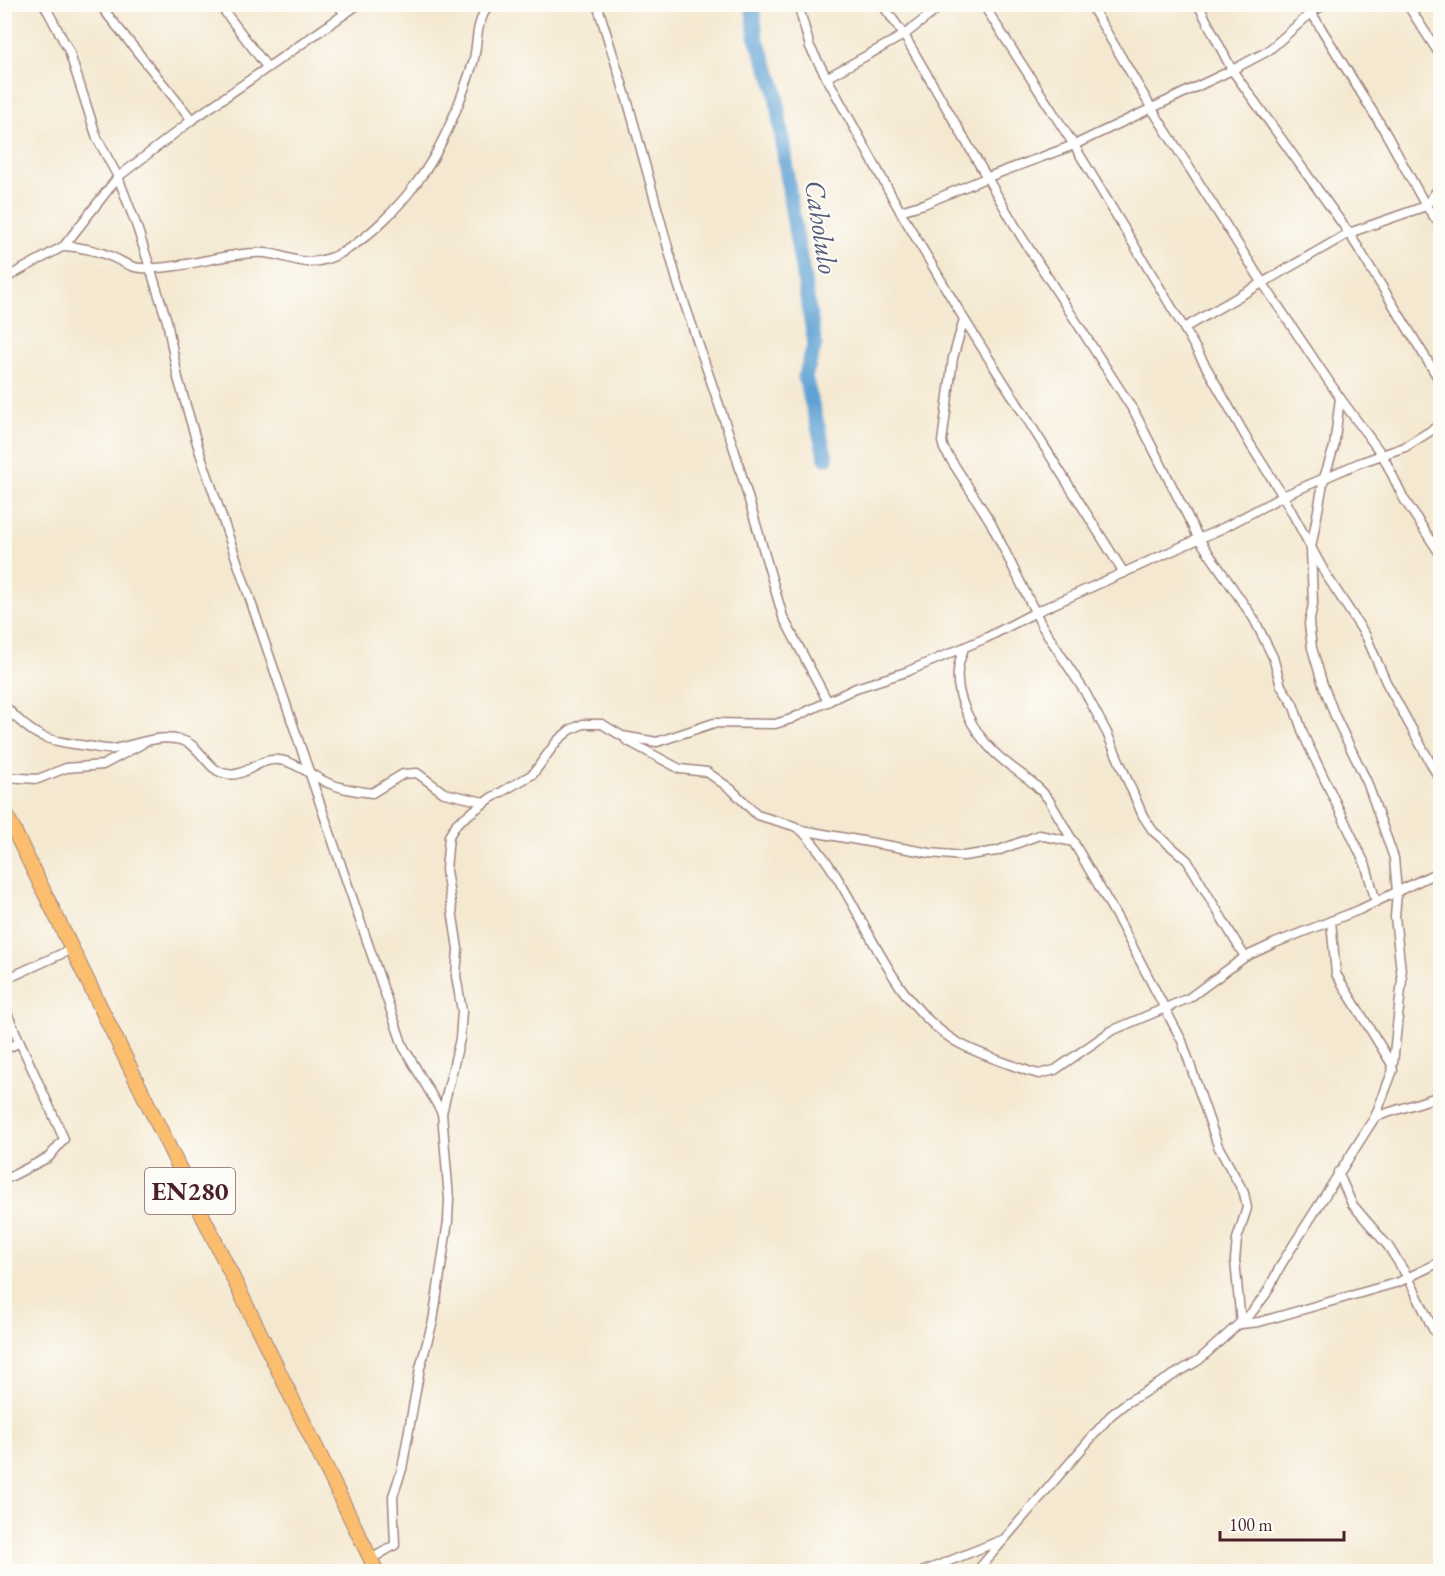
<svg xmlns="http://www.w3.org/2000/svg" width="1445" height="1576" viewBox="0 0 1445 1576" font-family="'EB Garamond',serif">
<rect width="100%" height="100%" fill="#fdfcf7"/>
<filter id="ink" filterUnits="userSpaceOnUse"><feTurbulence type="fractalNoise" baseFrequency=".0167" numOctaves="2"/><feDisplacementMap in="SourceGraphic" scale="12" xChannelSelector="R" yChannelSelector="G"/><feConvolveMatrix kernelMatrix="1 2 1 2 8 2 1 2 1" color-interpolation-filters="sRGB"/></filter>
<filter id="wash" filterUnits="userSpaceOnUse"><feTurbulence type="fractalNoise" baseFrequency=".008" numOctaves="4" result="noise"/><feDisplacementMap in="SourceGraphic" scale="24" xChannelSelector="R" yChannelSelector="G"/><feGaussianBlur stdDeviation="1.35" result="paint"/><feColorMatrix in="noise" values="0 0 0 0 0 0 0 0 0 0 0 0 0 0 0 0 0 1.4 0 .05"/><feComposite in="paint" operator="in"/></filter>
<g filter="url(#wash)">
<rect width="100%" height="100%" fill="#f4e8d0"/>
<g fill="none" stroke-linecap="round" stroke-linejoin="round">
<!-- river -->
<polyline stroke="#61a2d4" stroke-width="15" points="752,4 756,38 775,87 791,204 815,344 805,377 826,458"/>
</g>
</g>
<g filter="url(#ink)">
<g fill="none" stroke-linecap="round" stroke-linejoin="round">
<!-- minor casing -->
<g stroke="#9f847e" stroke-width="11">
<g id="minor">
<polyline points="44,4 69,51 97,138 118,177 137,227 167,321 178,378 199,450 403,1046 442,1113"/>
<polyline points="99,4 192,120"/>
<polyline points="219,4 267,67"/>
<polyline points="337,4 345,14"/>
<polyline points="597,4 629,106 678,284 735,452 783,617 828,702"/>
<polyline points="798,4 810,47 900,211 964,319 1124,573"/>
<polyline points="882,4 904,35 1021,236 1135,413 1199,539 1254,619 1273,657 1281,686 1293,704 1304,736 1366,866 1376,902"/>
<polyline points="983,4 1074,145 1184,328 1250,444 1283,496 1325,573 1366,636 1386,682 1440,780"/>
<polyline points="1090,4 1152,109 1262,282 1340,398 1383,456 1404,499 1440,554"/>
<polyline points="1198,4 1232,70 1268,51 1311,13 1325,4"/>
<polyline points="1306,4 1384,130 1426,206 1440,225"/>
<polyline points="1407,4 1440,55"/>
<polyline points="4,5 5,4"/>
<polyline points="826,78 904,35 944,4"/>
<polyline points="900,211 924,204 988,177 1074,145 1232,70 1349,233 1426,206 1440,186"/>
<path d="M64,246C81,247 96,250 112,257C122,261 130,268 141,268C180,270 216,255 254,253C275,251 290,261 308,262C355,263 419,188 438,149C451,125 462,96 471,69C480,45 472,30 489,4"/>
<polyline points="4,279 64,246 118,177 192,120 359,4"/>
<polyline points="964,319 953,358 942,442 944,449 990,521 1042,626 1085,692 1107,733 1143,816 1153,831 1187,860 1245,957 1275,943 1359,910 1440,871"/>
<polyline points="1184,328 1349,233 1440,381"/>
<polyline points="1340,398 1334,447 1324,478 1311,548 1313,604 1309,624 1312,648 1322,682 1335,716 1367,782 1394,858 1397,892 1395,917 1402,980 1393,1063"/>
<path d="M964,648C962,655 958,663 958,671C955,698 974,732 993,751C1010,769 1034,779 1049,800L1118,919L1182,1041L1218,1146L1244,1193L1247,1208L1237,1239L1235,1260L1241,1324L1259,1322L1399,1282L1440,1262"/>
<path d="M4,705C34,738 44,740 87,746C96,747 105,750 114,749C136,745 157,734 181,740C202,745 206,771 227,774C245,778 259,757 279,760C296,762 312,776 328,783C342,789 357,791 372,793L403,774L417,773L444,793L484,802"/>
<path d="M626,740L680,769L707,772L732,790L757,815L794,826L801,830C862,892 879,993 955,1041C977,1054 1004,1062 1028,1071L1039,1074L1055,1070L1111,1031L1189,998L1245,957"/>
<polyline points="4,777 38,779 66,768 103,765 142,744"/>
<polyline points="801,830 930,853 963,856 997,851 1039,835 1074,842"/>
<polyline points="4,980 72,949"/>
<polyline points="4,1007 64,1139 49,1157 4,1180"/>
<polyline points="4,1050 20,1042"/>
<polyline points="1375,1117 1440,1096"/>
<polyline points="1338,1172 1352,1204 1388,1246 1409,1279 1433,1329 1440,1337"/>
<polyline points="371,1559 395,1545 393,1496 402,1469 420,1368 433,1321 448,1221 449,1199 442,1113 460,1039 462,1011 456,976 458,949 446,870 449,836 457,823 491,798 533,774 557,741 570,730 583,724 602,724 622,736 657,742 714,723 775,724 791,719 856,688 906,672 986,638 1036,612 1223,528 1283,496 1359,463 1405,447 1440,425"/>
<polyline points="922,1572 999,1541"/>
<polyline points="976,1572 1110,1416 1126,1403 1199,1360 1252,1312 1266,1294 1282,1263 1375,1117 1393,1070 1391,1063 1336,974 1331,921"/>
</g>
</g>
<!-- primary casing -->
<g stroke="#9f847e" stroke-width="16">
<polyline id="primary" points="4,810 377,1572"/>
</g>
<!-- minor -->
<use href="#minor" stroke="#fff" stroke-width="8"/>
<!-- primary -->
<use href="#primary" stroke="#fbbd6e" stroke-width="14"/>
</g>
</g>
<g text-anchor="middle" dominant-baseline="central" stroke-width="4.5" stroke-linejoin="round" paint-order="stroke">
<!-- shield labels -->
<rect fill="#fdfcf7" stroke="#806168" stroke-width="1.5" x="145" y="1168" width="90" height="46" rx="4.5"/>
<g font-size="26" font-weight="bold" fill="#4a1f2b">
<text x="190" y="1191">EN280</text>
</g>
<!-- water labels -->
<g font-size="28" font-style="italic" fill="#545a77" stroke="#fdfcf7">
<text transform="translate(822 227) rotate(81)">Caholulo</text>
</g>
</g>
<!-- margin -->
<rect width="1445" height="1576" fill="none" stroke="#fdfcf7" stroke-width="24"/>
<!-- scale -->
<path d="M1220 1531v9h124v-9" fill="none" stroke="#4a1f2b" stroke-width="3"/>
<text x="1229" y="1531" font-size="18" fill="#4a1f2b" stroke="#fdfcf7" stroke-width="4.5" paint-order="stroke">100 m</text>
</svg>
